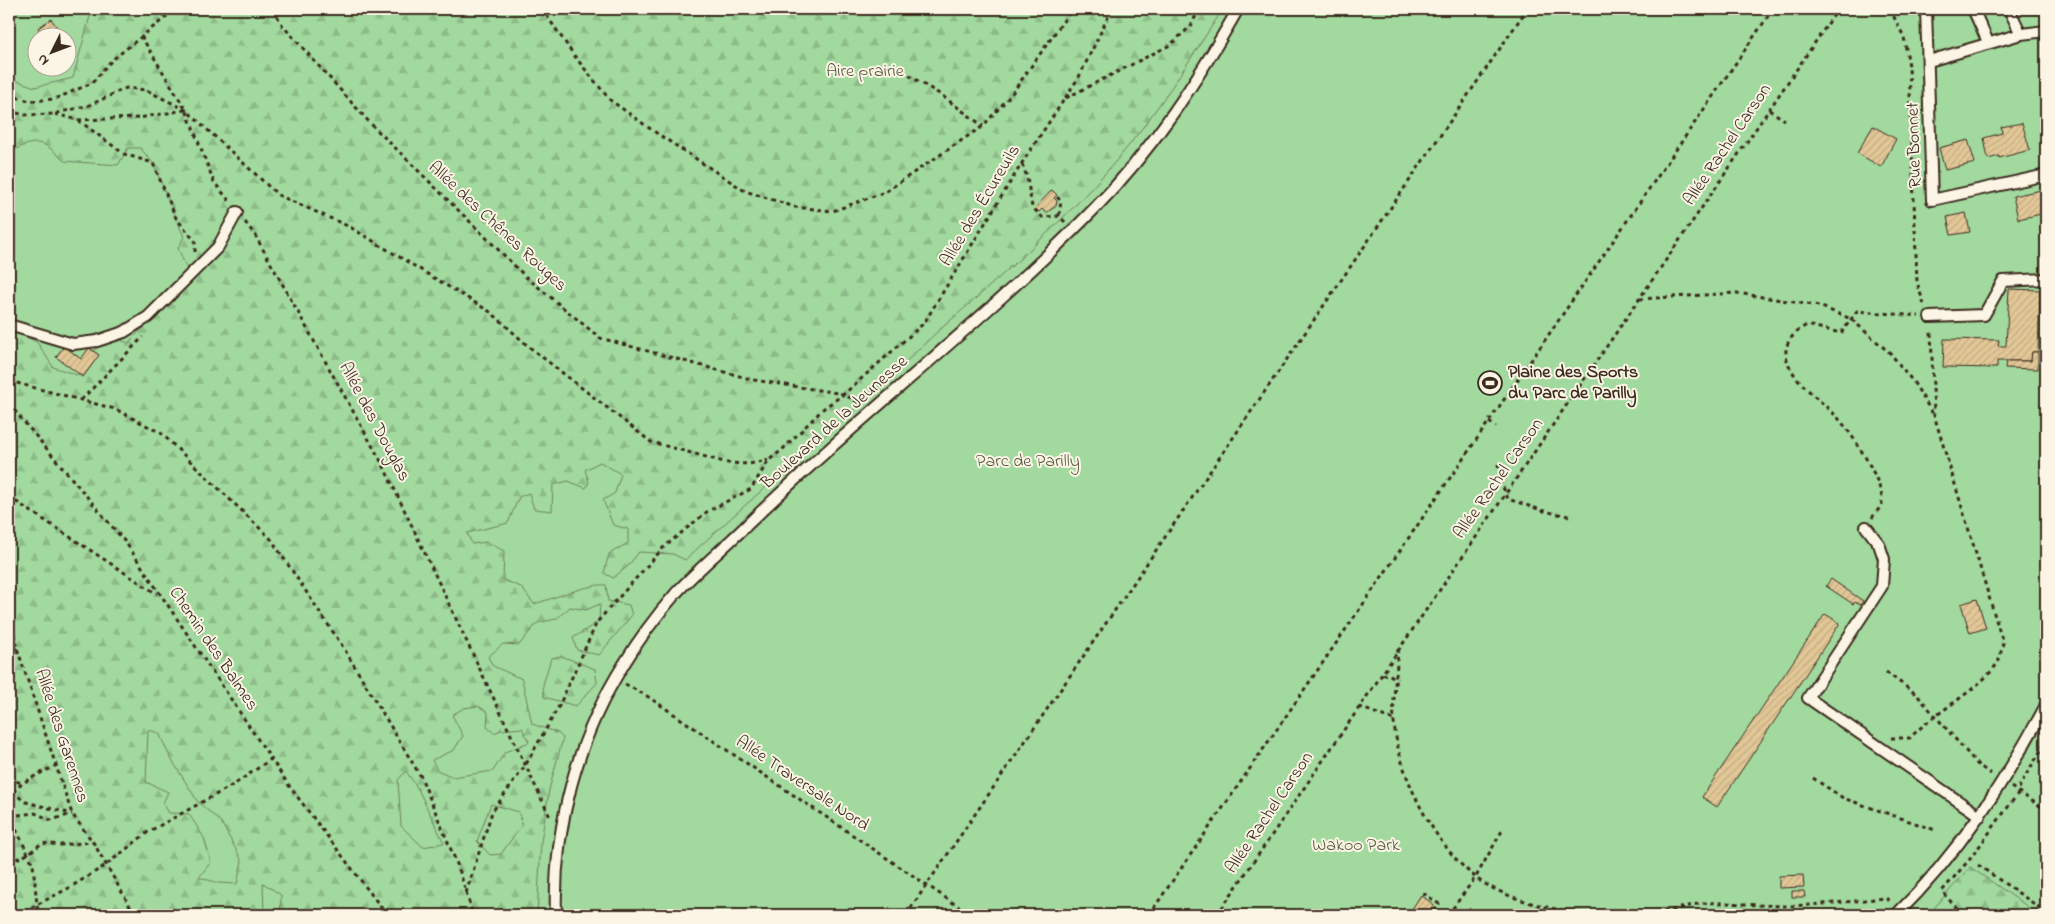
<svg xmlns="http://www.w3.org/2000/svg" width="2055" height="924" viewBox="0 0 2055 924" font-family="'Indie Flower',sans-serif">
<defs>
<pattern id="forest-firs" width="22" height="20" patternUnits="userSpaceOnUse" patternTransform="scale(1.25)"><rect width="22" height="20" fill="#a1d99e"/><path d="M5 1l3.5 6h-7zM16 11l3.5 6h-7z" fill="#8cba88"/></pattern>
<pattern id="building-hatch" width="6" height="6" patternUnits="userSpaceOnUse" patternTransform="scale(1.25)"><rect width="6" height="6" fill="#e2c797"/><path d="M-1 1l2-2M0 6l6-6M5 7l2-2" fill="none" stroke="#c3ab82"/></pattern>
</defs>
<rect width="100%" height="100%" fill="#fcf5e5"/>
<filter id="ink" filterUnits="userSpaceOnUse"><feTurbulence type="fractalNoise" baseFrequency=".02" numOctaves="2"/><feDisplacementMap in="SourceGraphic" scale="10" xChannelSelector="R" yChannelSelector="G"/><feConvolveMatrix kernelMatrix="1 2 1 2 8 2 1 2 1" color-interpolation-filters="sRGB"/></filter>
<g filter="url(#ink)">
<!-- green -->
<path fill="#a1d99e" stroke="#6e825e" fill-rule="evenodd" d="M9,9H2046V915H9ZM38,38H68V68H38Z"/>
<!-- forest -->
<g fill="url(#forest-firs)" stroke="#6e825e" fill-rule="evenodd">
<path d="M92,9H1223C1189,61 1156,114 1116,161C1061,225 999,278 936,333C914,353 893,375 871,395C809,450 746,503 685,560L673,554L639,552L628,566L613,578L604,573L609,554L628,543V529L613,525L603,500L615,493L621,474L600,462L585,470L589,482L586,488L568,481L553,485L552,511L534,509L529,493L519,497L508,523L467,533L472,544L487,542L504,551L503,580L521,587L534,604C552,599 591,583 606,585L608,601L629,605L632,615L599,655L577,650L573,638L599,621L600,604L586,610L570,607L556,619L537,623L519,645L503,644L488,657L493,666L522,679L532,724L558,733L563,738L549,790L541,842L537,915H280L281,895L263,883L264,915H9V329L37,342L53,367L83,377L99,355L93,351L113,337L128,343L191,279L178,248L184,237L153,163L140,148H128L118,165L64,161C47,144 40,137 16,149L9,143V78L35,87L73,78ZM478,706L488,712L487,727L494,733L501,730L522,728L529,742L505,752L493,771L453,777L437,770L432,760L454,750L463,736L452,715L464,708ZM148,730L159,733L170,757L198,802L221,822L242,861L237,884L218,883L199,877L211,862L204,838L189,814L169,813L163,803L168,792L146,782ZM406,771L418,789L444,843L423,847L401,826L398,780ZM491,804L519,812L522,825L501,854L490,855L477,841Z"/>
<polygon points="561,656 595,669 597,683 576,706 544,697 543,685 551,658"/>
<polygon points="1970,867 2040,915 1928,915"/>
</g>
<!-- building -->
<g fill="url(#building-hatch)" stroke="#3b2a1e">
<polygon points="51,19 57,27 43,37 38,28"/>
<polygon points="2022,123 2030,150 1999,158 1999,156 1988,159 1984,138 2002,133 2001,127"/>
<polygon points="1873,126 1896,139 1881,167 1857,153"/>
<polygon points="1968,140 1975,163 1945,170 1939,148"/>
<polygon points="2046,189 2046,213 2018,219 2013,196"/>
<polygon points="1052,190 1057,195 1054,198 1057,201 1056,206 1046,213 1042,209 1039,212 1035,208"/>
<polygon points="1966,213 1970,232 1951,235 1947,217"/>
<polygon points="2009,289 2040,290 2038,352 2032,352 2031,361 1997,361 1997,368 1943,367 1944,339 1999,340 1998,346 2006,346"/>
<polygon points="64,346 81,359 89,348 99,355 83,377 56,357"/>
<polygon points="2032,352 2038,352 2038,369 2005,368 2006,361 2031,361"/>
<polygon points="1831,579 1863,601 1860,605 1855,602 1853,604 1826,586"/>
<polygon points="1977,599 1986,628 1970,633 1961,604"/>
<polygon points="1825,614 1840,623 1717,807 1702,797"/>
<polygon points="1803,875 1804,887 1779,888 1779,876"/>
<polygon points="1792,891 1804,891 1805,897 1792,897"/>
<polygon points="1421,895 1434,905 1427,915 1422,915 1412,909"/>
</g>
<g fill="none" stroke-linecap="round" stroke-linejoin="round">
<!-- service casing -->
<g stroke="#3b2a1e" stroke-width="14">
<g id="service">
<polyline points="1926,9 1932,200 2046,175"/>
<polyline points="1973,9 1988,42"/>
<polyline points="2009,9 2021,34 2046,31"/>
<polyline points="1929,61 2021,34"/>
<polyline points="1930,317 1984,315 2003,281 2046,279"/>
<polyline points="9,325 73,344 97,341 124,332 148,317 218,247 237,212"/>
<polyline points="1866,527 1879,544 1884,559 1882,586 1808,698 1980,816"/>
<path d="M556,915C553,829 577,738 624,664C639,639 657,615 676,593C698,569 725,547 748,524C860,415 986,320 1095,208C1153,149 1197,81 1238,9"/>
<path d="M1896,915C1958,854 2005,782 2046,705"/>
</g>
</g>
<!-- path -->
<g stroke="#3b2a1e" stroke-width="3" stroke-dasharray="4 4" stroke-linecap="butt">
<polyline points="273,9 283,26 370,123 526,277 600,338 754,380 844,394 862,405"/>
<polyline points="542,9 576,58 610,100 652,130 745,191 795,207 833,211 885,192 983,126 1010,96 1072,9"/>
<polyline points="1890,9 1904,37 1909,66 1917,282 1925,308"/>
<polyline points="141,36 186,110 214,182 231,203"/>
<polyline points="902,71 941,95 983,126"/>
<polyline points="9,95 30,101 55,99 92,83 111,61 176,9"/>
<polyline points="1066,98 1170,45 1191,26 1199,9"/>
<polyline points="1769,110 1785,120"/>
<polyline points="9,111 25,115 53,114 90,105 126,88 146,90 186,110 278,195 350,227 492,313 528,346 651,442 728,463 749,464 768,460"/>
<polyline points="55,114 78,120 124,154 153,163 176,218 195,241 195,252"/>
<polyline points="78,120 139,118 185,110"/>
<polyline points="1022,164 1027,177 1032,207 1042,217 1059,216 1065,222"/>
<polyline points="1057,197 1061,201 1059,216"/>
<polyline points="245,222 255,235 383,465 550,817"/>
<polyline points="1640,299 1737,293 1819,306 1851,319 1891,354 1914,383 1933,414"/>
<polyline points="9,381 115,409 161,433 271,539 343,647 421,777 459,869 473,915"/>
<polyline points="81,400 143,337"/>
<polyline points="9,404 126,543 290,787 387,915"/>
<polyline points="1489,422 1496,427"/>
<polyline points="1498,464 1501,482 1508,499 1544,511 1573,517"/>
<polyline points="9,497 157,594"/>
<path d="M1872,518C1875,513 1881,508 1882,502C1884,483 1852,433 1838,418C1817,395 1753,356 1807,325L1841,333L1857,311L1919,316"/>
<polyline points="9,610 17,648 72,814 93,842 135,915"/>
<path d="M1398,649C1397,675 1391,705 1395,731C1402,782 1435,845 1475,877C1505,901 1570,915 1608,915C1628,916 1648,914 1668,911C1680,909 1693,904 1705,903C1733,902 1760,906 1788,906C1821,905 1853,901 1886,898L1891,903"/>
<polyline points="9,655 17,648"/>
<polyline points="1886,672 1917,695 1978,765 1991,774"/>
<polyline points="1382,675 1388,674 1397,679"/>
<polyline points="625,684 647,696 971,915"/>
<polyline points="1359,707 1394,720"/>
<path d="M1891,738H1910C1933,713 1983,688 1998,662C2001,657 2001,649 2003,643L1934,415L1931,330"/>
<polyline points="9,778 23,784"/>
<polyline points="1813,778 1843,798 1935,830"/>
<polyline points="2011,787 2046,810"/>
<polyline points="12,792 26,802 72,814"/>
<path d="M9,799C16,782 41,774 57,765"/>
<polyline points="9,815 33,864 38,915"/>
<polyline points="10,816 35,813 51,820 72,814"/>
<polyline points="9,862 28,854 42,843 60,845 92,842"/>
<polyline points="1978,865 2046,912"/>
<polyline points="466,893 492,812 525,766 559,706 597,622 664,547 708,511 751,489 769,460 781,451 824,408 844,394 924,323 1022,163 1079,77 1112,9"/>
<polyline points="1423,893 1439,904 1434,912 1439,915"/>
<polyline points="17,915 69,888 106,865 148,832 235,784 271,759"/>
<polyline points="906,915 1527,9"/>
<polyline points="1149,915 1773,9"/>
<polyline points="1217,915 1838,9"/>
<polyline points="1448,915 1477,875 1503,829"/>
<polyline points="1962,915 1942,891 1970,859 2019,792 2020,785 2046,742"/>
</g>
<!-- service -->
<use href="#service" stroke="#fcf5e5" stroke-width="10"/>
</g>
</g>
<!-- icons -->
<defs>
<g id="stadium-ring" transform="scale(1.25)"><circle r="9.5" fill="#fcf5e5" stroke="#3b2a1e" stroke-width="1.5"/><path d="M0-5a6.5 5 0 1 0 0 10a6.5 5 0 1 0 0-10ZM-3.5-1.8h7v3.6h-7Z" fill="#3b2a1e"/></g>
</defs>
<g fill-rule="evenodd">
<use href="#stadium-ring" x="1490" y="383"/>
</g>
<g text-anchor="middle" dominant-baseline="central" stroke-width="4" stroke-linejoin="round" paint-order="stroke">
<!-- park labels -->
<g font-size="18" fill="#54563e" stroke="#fcf5e5">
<text x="865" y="72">Aire prairie</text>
<text x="1028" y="462">Parc de Parilly</text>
<text x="1356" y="846">Wakoo Park</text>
</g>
<!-- street labels -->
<g font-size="18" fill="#3b2a1e" stroke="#fcf5e5">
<text transform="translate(1728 145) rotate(-56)">Allée Rachel Carson</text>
<text transform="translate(1915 145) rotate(-92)">Rue Bonnet</text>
<text transform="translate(981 206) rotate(-59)">Allée des Écureuils</text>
<text transform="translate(497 227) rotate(43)">Allée des Chênes Rouges</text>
<text transform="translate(374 422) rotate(62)">Allée des Douglas</text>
<text transform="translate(835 423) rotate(-42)">Boulevard de la Jeunesse</text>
<text transform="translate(1499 479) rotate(-55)">Allée Rachel Carson</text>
<text transform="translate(213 649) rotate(56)">Chemin des Balmes</text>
<text transform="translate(61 736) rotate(72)">Allée des Garennes</text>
<text transform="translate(802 784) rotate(34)">Allée Traversale Nord</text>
<text transform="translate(1270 813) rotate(-56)">Allée Rachel Carson</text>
</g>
<!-- poi labels -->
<g font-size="18" font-weight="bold" fill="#3b2a1e" stroke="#fcf5e5" text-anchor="start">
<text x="1508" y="373">Plaine des Sports<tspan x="1508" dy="21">du Parc de Parilly</tspan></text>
</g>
</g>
<!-- margin -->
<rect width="2055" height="924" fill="none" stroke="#fcf5e5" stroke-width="30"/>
<rect x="15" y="15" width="2025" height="894" fill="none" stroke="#3b2a1e" stroke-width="2" filter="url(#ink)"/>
<!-- north arrow -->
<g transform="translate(52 52) rotate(228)"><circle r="24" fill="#fcf5e5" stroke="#afa495"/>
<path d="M0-4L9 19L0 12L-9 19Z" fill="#3b2a1e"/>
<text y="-8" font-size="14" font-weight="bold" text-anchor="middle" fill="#3b2a1e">N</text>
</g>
</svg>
